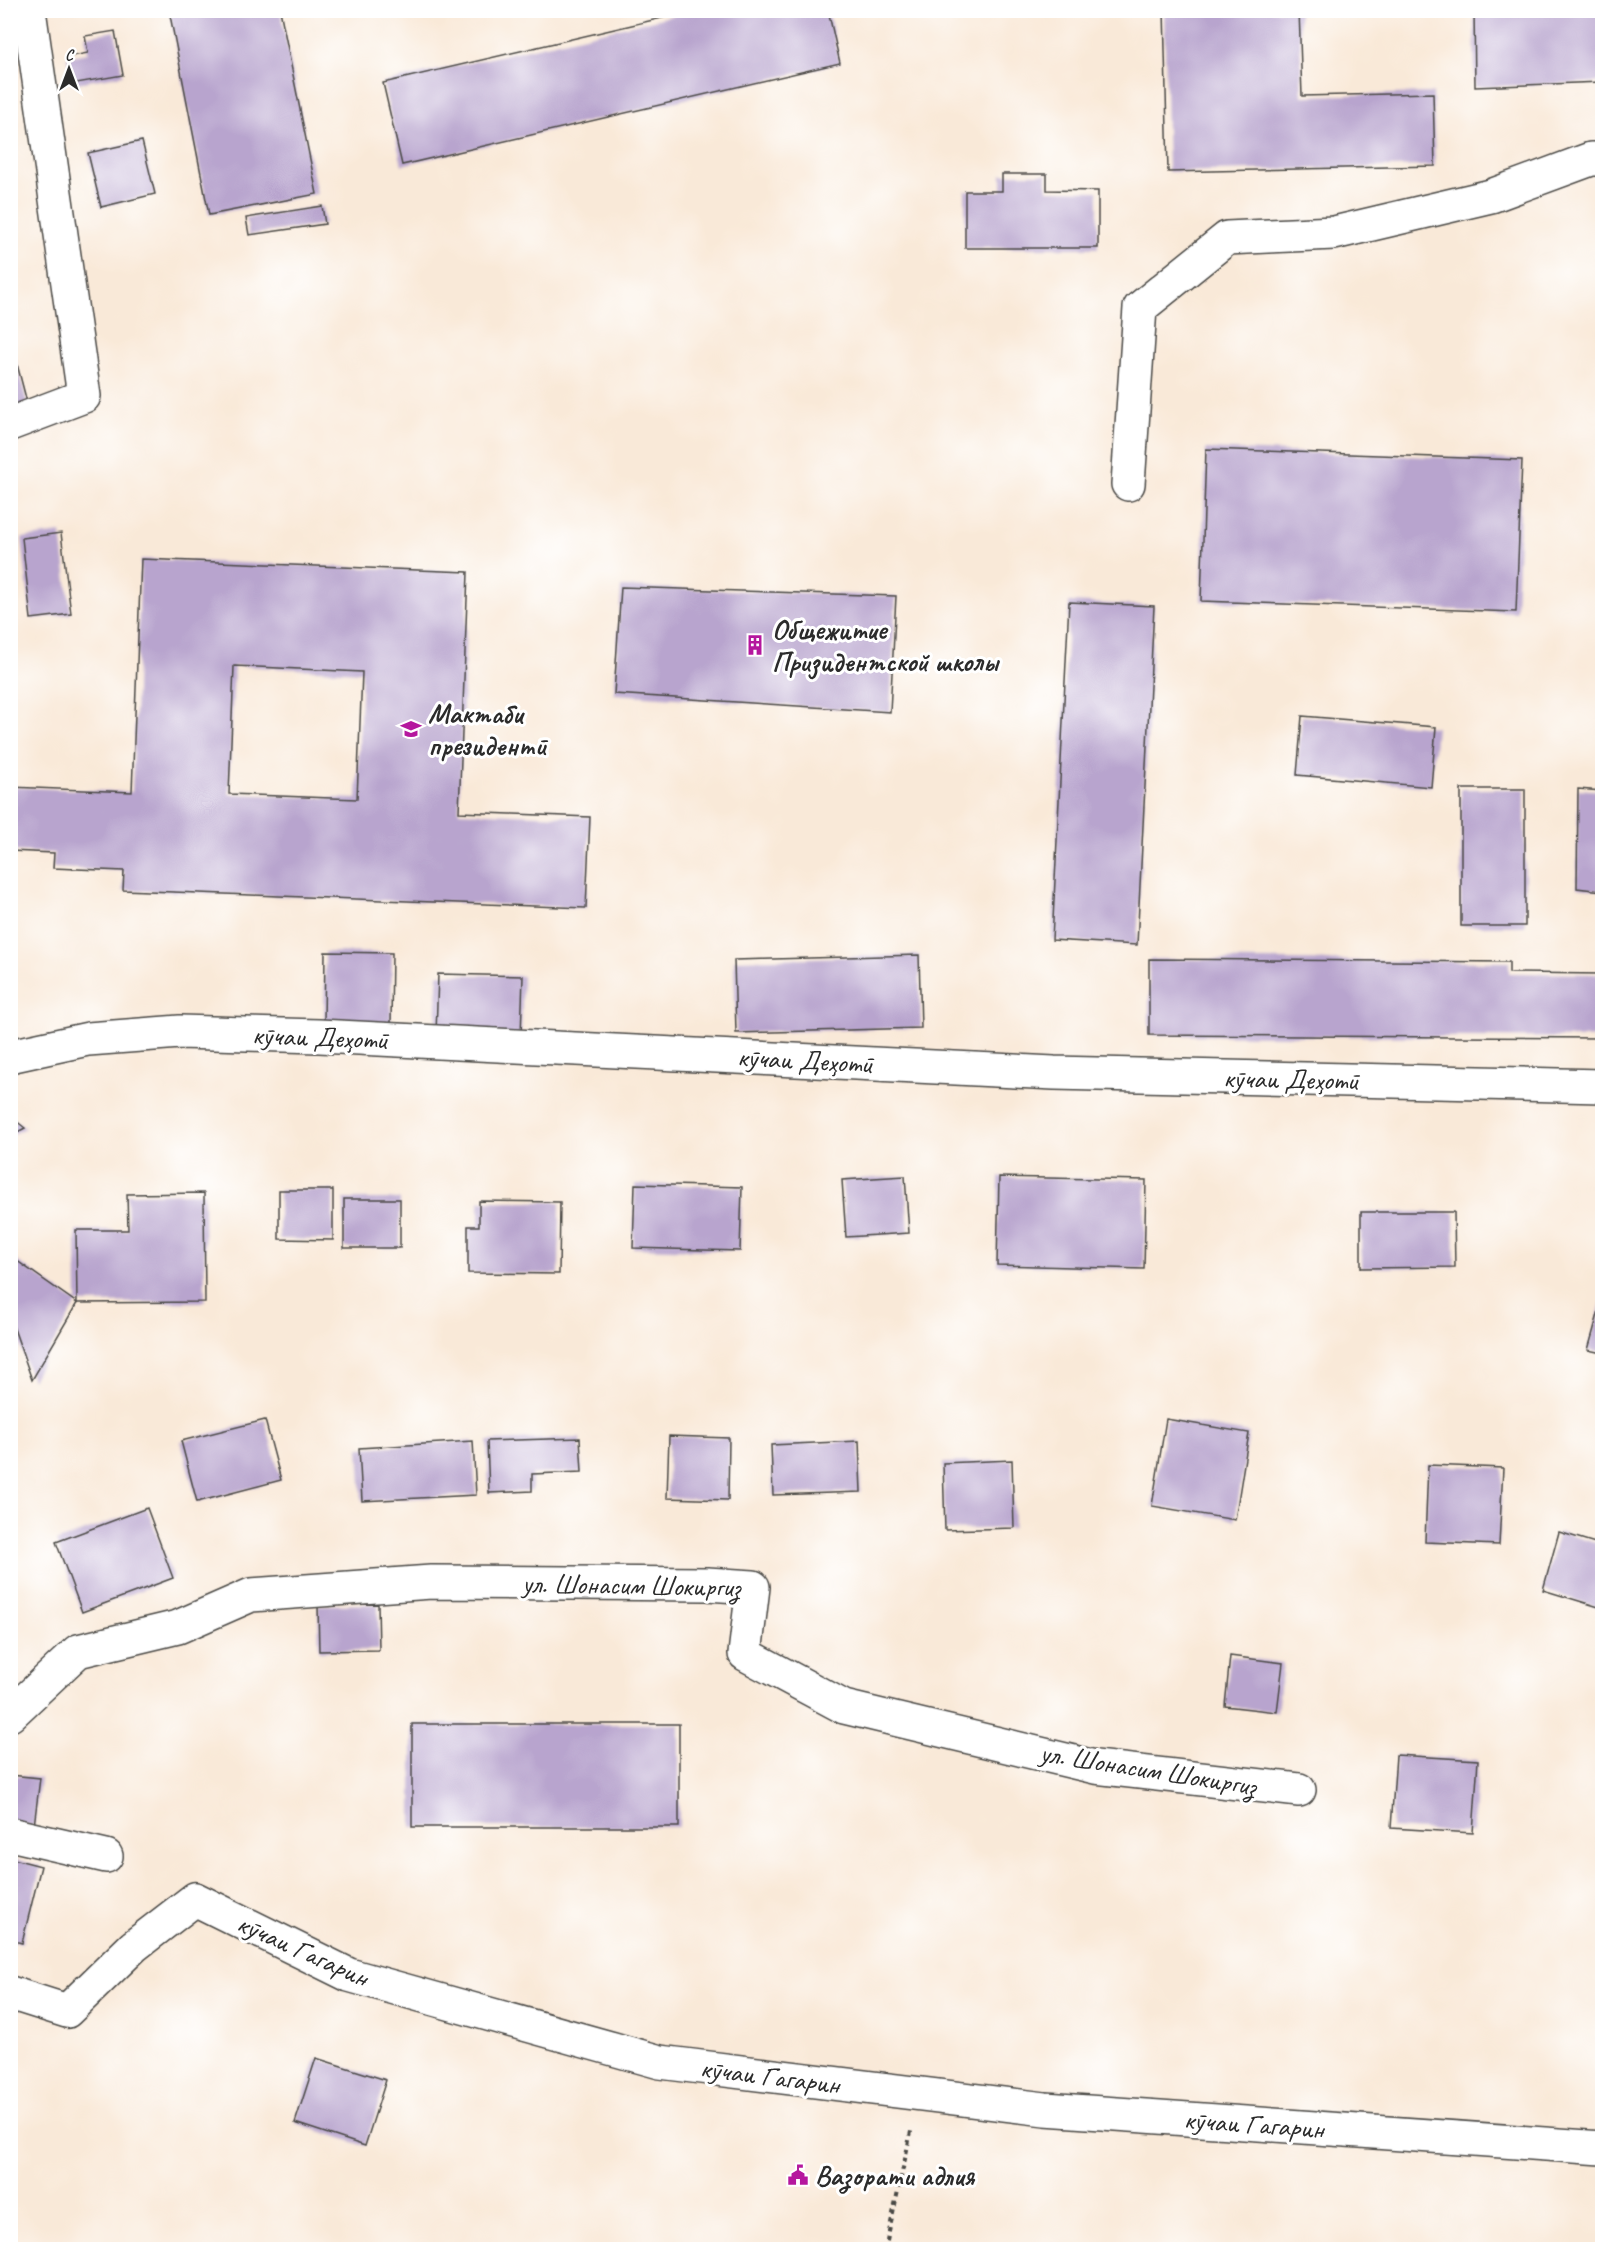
<svg xmlns="http://www.w3.org/2000/svg" width="1613" height="2260" viewBox="0 0 1613 2260" font-family="Caveat,sans-serif">
<rect width="100%" height="100%" fill="#fff"/>
<filter id="ink" filterUnits="userSpaceOnUse"><feTurbulence type="fractalNoise" baseFrequency=".0167" numOctaves="2"/><feDisplacementMap in="SourceGraphic" scale="12" xChannelSelector="R" yChannelSelector="G"/><feConvolveMatrix kernelMatrix="1 2 1 2 8 2 1 2 1" color-interpolation-filters="sRGB"/></filter>
<filter id="wash" filterUnits="userSpaceOnUse"><feTurbulence type="fractalNoise" baseFrequency=".008" numOctaves="4" result="noise"/><feDisplacementMap in="SourceGraphic" scale="24" xChannelSelector="R" yChannelSelector="G"/><feGaussianBlur stdDeviation="1.35" result="paint"/><feColorMatrix in="noise" values="0 0 0 0 0 0 0 0 0 0 0 0 0 0 0 0 0 1.4 0 .05"/><feComposite in="paint" operator="in"/></filter>
<g filter="url(#wash)">
<rect width="100%" height="100%" fill="#f9e9d8"/>
<g id="blocks">
<!-- building -->
<g fill="#b8a4ce" fill-rule="evenodd">
<polygon points="169,10 280,10 317,194 209,215"/>
<polygon points="696,10 828,10 840,63 402,165 383,83"/>
<polygon points="1164,10 1299,10 1302,96 1433,93 1435,166 1168,172"/>
<polygon points="1474,10 1602,10 1602,82 1475,87"/>
<polygon points="115,31 123,75 71,84 67,57 88,53 85,36"/>
<polygon points="142,141 155,194 101,207 88,153"/>
<polygon points="1002,174 1047,174 1047,190 1098,191 1098,248 965,248 965,191 1002,191"/>
<polygon points="322,206 325,224 249,235 246,218"/>
<polygon points="11,341 29,410 10,415 10,342"/>
<polygon points="1206,449 1522,460 1516,612 1201,601"/>
<polygon points="61,533 71,614 31,619 22,538"/>
<path d="M141,559L468,572L459,812L590,817L586,908L123,890L124,871L53,868L54,853L10,851V787L132,792ZM234,666L362,672L357,799L229,794Z"/>
<polygon points="621,587 896,596 890,712 614,694"/>
<polygon points="1069,602 1154,606 1137,945 1052,940"/>
<polygon points="1302,716 1436,727 1431,787 1297,775"/>
<rect x="1461" y="789" width="64" height="137"/>
<polygon points="1578,789 1602,791 1602,891 1577,888"/>
<polygon points="325,952 392,953 391,1024 324,1023"/>
<polygon points="919,955 921,1028 736,1033 734,960"/>
<polygon points="1149,959 1509,962 1509,973 1602,974 1602,1038 1149,1035"/>
<polygon points="438,974 523,976 521,1036 436,1034"/>
<polygon points="10,1116 25,1128 10,1136"/>
<polygon points="905,1176 909,1233 846,1237 842,1180"/>
<polygon points="999,1177 1146,1180 1144,1269 997,1265"/>
<polygon points="635,1184 742,1187 740,1251 633,1248"/>
<polygon points="279,1190 333,1190 333,1240 279,1239"/>
<polygon points="204,1193 205,1302 77,1303 32,1380 10,1317 10,1256 77,1303 76,1230 128,1230 127,1194"/>
<rect x="344" y="1199" width="56" height="49"/>
<polygon points="479,1201 560,1202 559,1274 468,1273 468,1226 479,1226"/>
<polygon points="1361,1212 1454,1212 1455,1267 1361,1268"/>
<polygon points="1602,1300 1602,1353 1588,1350"/>
<polygon points="1166,1419 1249,1433 1235,1520 1152,1506"/>
<polygon points="265,1420 281,1480 197,1502 181,1441"/>
<polygon points="669,1436 729,1438 728,1500 667,1498"/>
<polygon points="580,1438 582,1472 532,1474 532,1491 489,1493 487,1441"/>
<polygon points="473,1441 476,1495 362,1501 359,1448"/>
<polygon points="859,1441 861,1492 773,1495 771,1445"/>
<polygon points="1012,1460 1014,1528 945,1530 943,1463"/>
<polygon points="1428,1465 1503,1468 1499,1545 1425,1542"/>
<polygon points="147,1508 173,1578 82,1612 56,1542"/>
<polygon points="1559,1532 1602,1545 1602,1608 1543,1590"/>
<polygon points="378,1604 379,1650 319,1651 318,1605"/>
<polygon points="1230,1656 1283,1663 1277,1712 1225,1706"/>
<rect x="412" y="1724" width="267" height="103"/>
<polygon points="1396,1755 1478,1760 1473,1833 1391,1828"/>
<polygon points="10,1775 40,1778 34,1826 10,1823"/>
<polygon points="10,1858 41,1866 22,1943 10,1940"/>
<polygon points="316,2058 386,2080 365,2146 295,2123"/>
</g>
</g>
</g>
<g filter="url(#ink)">
<use href="#blocks" fill-opacity="0" stroke="#4a4845" stroke-width="1.5"/>
<g fill="none" stroke-linecap="round" stroke-linejoin="round">
<!-- minor casing -->
<g stroke="#4a4845" stroke-width="36">
<g id="minor">
<polyline points="10,424 84,396 29,10"/>
<polyline points="1128,484 1140,308 1227,238 1334,233 1491,196 1591,159 1602,159"/>
<polyline points="10,1715 78,1651 178,1627 251,1595 431,1582 707,1584 753,1587 745,1654 844,1707 1095,1767 1299,1790"/>
<polyline points="10,1834 106,1856"/>
<polyline points="10,1993 67,2011 134,1946 195,1899 349,1975 660,2062 1045,2109 1602,2148"/>
</g>
</g>
<!-- major casing -->
<g stroke="#4a4845" stroke-width="36">
<polyline id="major" points="10,1056 88,1039 180,1032 319,1036 1054,1073 1602,1086"/>
</g>
<!-- path -->
<polyline stroke="#4a4845" stroke-width="4" stroke-dasharray="4.5 4.5" stroke-linecap="butt" points="885,2250 912,2127"/>
<!-- minor -->
<use href="#minor" stroke="#fff" stroke-width="33"/>
<!-- major -->
<use href="#major" stroke="#fff" stroke-width="33"/>
</g>
</g>
<!-- icons -->
<defs>
<g id="building-bare" transform="scale(1.62)"><path d="M-4-6H4V6H1V3H-1V6H-4ZM-2.5-4.3h1.7v1.8h-1.7ZM.8-4.3h1.7v1.8H.8ZM-2.5-1h1.7V.8h-1.7ZM.8-1h1.7V.8H.8Z" fill="#b5179e" stroke="#fff" stroke-width="2.5" paint-order="stroke"/></g>
<g id="school-bare" transform="scale(1.62)"><path d="M0-5L7-2L0 1L-7-2ZM-4 1L0 2.5L4 1V4Q0 6-4 4Z" fill="#b5179e" stroke="#fff" stroke-width="2.5" paint-order="stroke"/></g>
<g id="civic-bare" transform="scale(1.62)"><path d="M-.6-6.5H3V-4.5H.6V-3L4-1V1h2V6H-6V1h2V-1L-.6-3ZM-1.2 2.5V6h2.4V2.5Z" fill="#b5179e" stroke="#fff" stroke-width="2.5" paint-order="stroke"/></g>
</defs>
<g fill-rule="evenodd">
<use href="#building-bare" x="755" y="645"/>
<use href="#school-bare" x="411" y="729"/>
<use href="#civic-bare" x="798" y="2175"/>
</g>
<g text-anchor="middle" dominant-baseline="central" stroke-width="6" stroke-linejoin="round" paint-order="stroke">
<!-- poi labels -->
<g font-size="28" font-weight="bold" fill="#2b2b2b" stroke="#fff" text-anchor="start">
<text x="772" y="629">Общежитие<tspan x="772" dy="32">Призидентской школы</tspan></text>
<text x="428" y="713">Мактаби<tspan x="428" dy="32">президентӣ</tspan></text>
<text x="815" y="2175">Вазорати адлия</text>
</g>
<!-- street labels -->
<g font-size="28" fill="#2b2b2b" stroke="#fff">
<text transform="translate(320 1037) rotate(2)">кӯчаи Деҳотӣ</text>
<text transform="translate(805 1060) rotate(3)">кӯчаи Деҳотӣ</text>
<text transform="translate(1291 1079) rotate(1)">кӯчаи Деҳотӣ</text>
<text transform="translate(631 1585) rotate(1)">ул. Шонасим Шокиргиз</text>
<text transform="translate(1148 1769) rotate(9)">ул. Шонасим Шокиргиз</text>
<text transform="translate(303 1950) rotate(24)">кӯчаи Гагарин</text>
<text transform="translate(770 2076) rotate(7)">кӯчаи Гагарин</text>
<text transform="translate(1254 2124) rotate(4)">кӯчаи Гагарин</text>
</g>
</g>
<!-- margin -->
<rect width="1613" height="2260" fill="none" stroke="#fff" stroke-width="36"/>
<!-- north arrow -->
<g transform="translate(69 69)" stroke="#ffffff" stroke-width="4.5" paint-order="stroke">
<path d="M0-4.5L10 22L0 15L-10 22Z" fill="#2b2b2b"/>
<text y="-9" font-size="16" font-weight="bold" text-anchor="middle" fill="#2b2b2b">С</text>
</g>
</svg>
